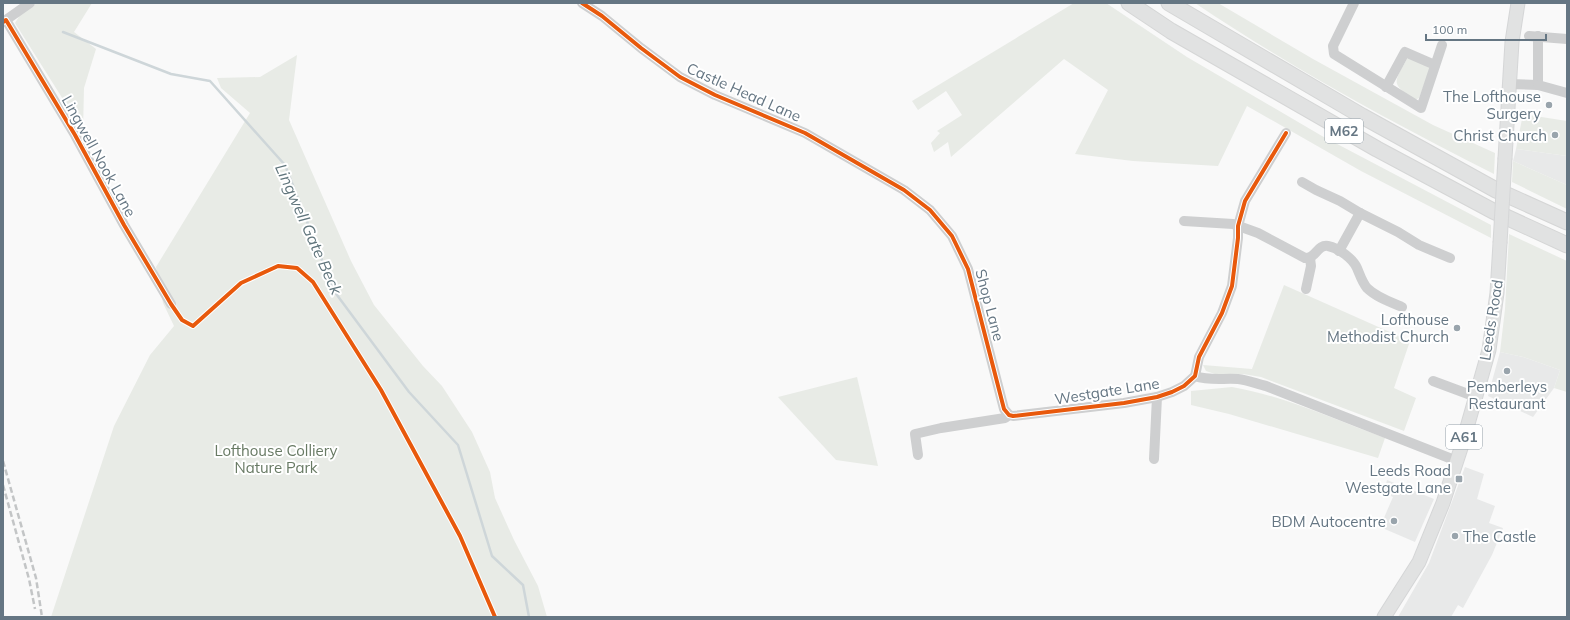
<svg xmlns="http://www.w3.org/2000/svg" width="1570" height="620" viewBox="0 0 1570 620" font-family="Mulish,sans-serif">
<rect width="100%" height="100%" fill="#f9f9f9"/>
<!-- built -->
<g fill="#e8e9e9">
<polygon points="1516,149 1567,156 1567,185 1513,161"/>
<polygon points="1500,352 1523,357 1560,370 1554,388 1533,417 1488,396"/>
<polygon points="1465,467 1484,474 1477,499 1495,506 1489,523 1503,528 1492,555 1463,608 1458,605 1451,617 1398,617 1429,563"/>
<polygon points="1387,480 1434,499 1415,542 1380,527 1393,497 1384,493"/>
</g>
<!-- green -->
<g fill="#e8ebe6">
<polygon points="37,3 92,3 74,32 96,49 84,88 83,131 15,23 20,15"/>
<polygon points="1074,3 1106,3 1187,57 1322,136 1491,225 1491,238 1361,171 1247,106 1218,166 1133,161 1075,154 1108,90 1064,59 951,157 948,142 934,152 931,143 940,133 937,131 962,115 946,91 918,110 912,101"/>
<path d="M1195,3H1218L1313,59L1433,125L1495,153L1494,174C1391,122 1290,67 1195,3Z"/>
<polygon points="297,55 289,120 351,261 374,305 423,366 442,386 472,432 490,472 495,498 514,540 538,586 547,617 51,617 114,426 150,355 174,326 163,303 156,267 250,113 221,88 217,78 260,77"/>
<path d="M1409,58L1426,64L1430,69L1419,98L1415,100C1391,83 1393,84 1407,59Z"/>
<polygon points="1523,114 1567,121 1567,156 1516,149"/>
<polygon points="1513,161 1567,185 1567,209 1512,182"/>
<polygon points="1509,234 1567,261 1567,392 1554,388 1560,370 1523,357 1500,352 1505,309"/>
<polygon points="1284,285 1410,341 1394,388 1416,398 1404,431 1261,377 1243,374 1215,374 1206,371 1203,365 1252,369"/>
<polygon points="857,377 878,466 836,460 778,397"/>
<path d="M1232,387C1285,396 1335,420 1385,438L1378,458L1229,414L1191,405V391Z"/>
</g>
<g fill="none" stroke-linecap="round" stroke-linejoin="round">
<!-- stream -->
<polyline stroke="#ced6d9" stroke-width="2.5" points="63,32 171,74 210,81 285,165 334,291 409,392 458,445 492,556 523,585 529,617"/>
<!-- major casing -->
<g stroke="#d5d6d7" stroke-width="15">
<g id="major">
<polyline points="1505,158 1512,42 1518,3"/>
<polyline points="1384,617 1419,562 1443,503 1462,445 1489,350 1497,293 1500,243"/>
</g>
</g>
<!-- highway casing -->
<g stroke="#d5d6d6" stroke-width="17">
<g id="highway">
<polyline points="1129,3 1171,31 1377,149 1493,211 1567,245"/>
<polyline points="1169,3 1362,116 1496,190 1567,222"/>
</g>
</g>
<!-- minor -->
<g stroke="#cecfd0" stroke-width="10">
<polyline points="582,3 602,16 641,48 680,77 715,95 805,133 904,190 930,210 952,236 968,269 1004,409 1009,415 1013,416 1124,403 1157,397 1172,392 1184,386 1195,376 1199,357 1222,313 1232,286 1238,238 1238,226 1245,201 1286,133"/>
<polyline points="1354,3 1333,46 1334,54 1421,108 1442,45"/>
<polyline points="6,20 75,135 124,225 171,304"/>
<polyline points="3,22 30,3"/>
<polyline points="1529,36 1567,39"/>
<polyline points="1509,84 1538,85 1538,36"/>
<polyline points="1538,85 1567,93"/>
<polyline points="1386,87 1405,52 1435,65"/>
<polyline points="1302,182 1316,190 1340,201 1360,213 1398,232 1419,245 1450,258"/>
<path d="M1184,221L1233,224L1258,233L1305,258C1316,259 1317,244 1328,246C1339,248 1353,259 1357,268C1360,275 1362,282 1367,288C1376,297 1390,302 1402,307"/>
<polyline points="1339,251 1360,213"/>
<polyline points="1306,289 1311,266 1310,258"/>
<path d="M1195,376C1210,381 1223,378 1238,379C1248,380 1257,384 1266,386L1457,461"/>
<polyline points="1433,381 1476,397"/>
<polyline points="918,455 915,434 941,428 1005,418 1009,415"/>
<polyline points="1154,459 1157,397"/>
</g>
<!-- major -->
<use href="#major" stroke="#e1e2e2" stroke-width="13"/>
<!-- highway -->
<use href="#highway" stroke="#e1e2e2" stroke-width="15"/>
<!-- rail -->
<g stroke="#c3c5c6" stroke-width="2.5" stroke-dasharray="6 3" stroke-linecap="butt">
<polyline points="3,461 36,578 42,617"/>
<polyline points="3,485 29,579 35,609"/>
</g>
<!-- major-bridge casing -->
<g stroke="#d5d6d7" stroke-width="15" stroke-linecap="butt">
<polyline id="major-bridge" points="1500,243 1505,158"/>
</g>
<!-- major-bridge -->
<use href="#major-bridge" stroke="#e1e2e2" stroke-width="13"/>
<!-- cycleway casing -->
<g stroke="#fff" stroke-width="6">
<g id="cycleway">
<polyline points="582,3 602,16 641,48 680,77 715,95 805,133 904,190 930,210 952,236 968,269 1004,409 1009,415 1013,416 1124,403 1157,397 1172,392 1184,386 1195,376 1199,357 1222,313 1232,286 1238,238 1238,226 1245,201 1286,133"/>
<polyline points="3,22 6,20 75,135 124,225 171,304 182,320 193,326 241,283 278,266 297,268 313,282 381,390 460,536 495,617"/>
</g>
</g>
<!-- cycleway -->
<use href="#cycleway" stroke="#e8590c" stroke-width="4"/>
</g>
<!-- markers -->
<g fill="#99a4ac" stroke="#fff" stroke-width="1.5">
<circle cx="1549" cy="105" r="4"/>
<circle cx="1555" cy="135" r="4"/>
<circle cx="1457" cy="328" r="4"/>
<circle cx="1507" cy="371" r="4"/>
<rect x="1455" y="475" width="8" height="8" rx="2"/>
<circle cx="1394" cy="521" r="4"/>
<circle cx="1455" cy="536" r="4"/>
</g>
<g text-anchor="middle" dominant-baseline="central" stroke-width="4" stroke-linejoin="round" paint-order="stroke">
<!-- shield labels -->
<g fill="#fff" stroke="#939fa8" stroke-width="1">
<rect x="1325" y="119" width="38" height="24" rx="3"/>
<rect x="1446" y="425" width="36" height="24" rx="3"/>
</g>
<g font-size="14" font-weight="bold" fill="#657683">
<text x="1344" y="131">M62</text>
<text x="1464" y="437">A61</text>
</g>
<!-- street labels -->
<g font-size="15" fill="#657683" stroke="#fff">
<text transform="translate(744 92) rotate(24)">Castle Head Lane</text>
<text transform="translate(99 156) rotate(61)">Lingwell Nook Lane</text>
<text transform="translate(990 305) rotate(75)">Shop Lane</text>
<text transform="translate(1491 320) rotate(-81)">Leeds Road</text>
<text transform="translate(1107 391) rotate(-9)">Westgate Lane</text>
</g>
<!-- poi labels -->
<g font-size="15" fill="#657683" stroke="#fff" text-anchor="end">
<text x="1541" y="96">The Lofthouse<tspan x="1541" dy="17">Surgery</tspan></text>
<text x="1547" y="135">Christ Church</text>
<text x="1449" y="319">Lofthouse<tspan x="1449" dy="17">Methodist Church</tspan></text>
<text x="1507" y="386" text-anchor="middle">Pemberleys<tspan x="1507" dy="17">Restaurant</tspan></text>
<text x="1451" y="470">Leeds Road<tspan x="1451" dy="17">Westgate Lane</tspan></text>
<text x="1386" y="521">BDM Autocentre</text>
<text x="1463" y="536" text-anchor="start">The Castle</text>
</g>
<!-- park labels -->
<g font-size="15" fill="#687a64" stroke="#fff">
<text x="276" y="450">Lofthouse Colliery<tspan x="276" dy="17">Nature Park</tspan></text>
</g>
<!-- water labels -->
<g font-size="16" font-style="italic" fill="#60757c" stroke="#fff">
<text transform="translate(309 229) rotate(66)">Lingwell Gate Beck</text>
</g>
</g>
<!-- border -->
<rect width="1570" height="620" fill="none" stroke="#657683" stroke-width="8"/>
<!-- scale -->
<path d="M1426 34v6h120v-6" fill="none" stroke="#657683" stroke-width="2"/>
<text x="1432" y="34" font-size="12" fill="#657683" stroke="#ffffff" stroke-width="3" paint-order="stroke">100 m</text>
</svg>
